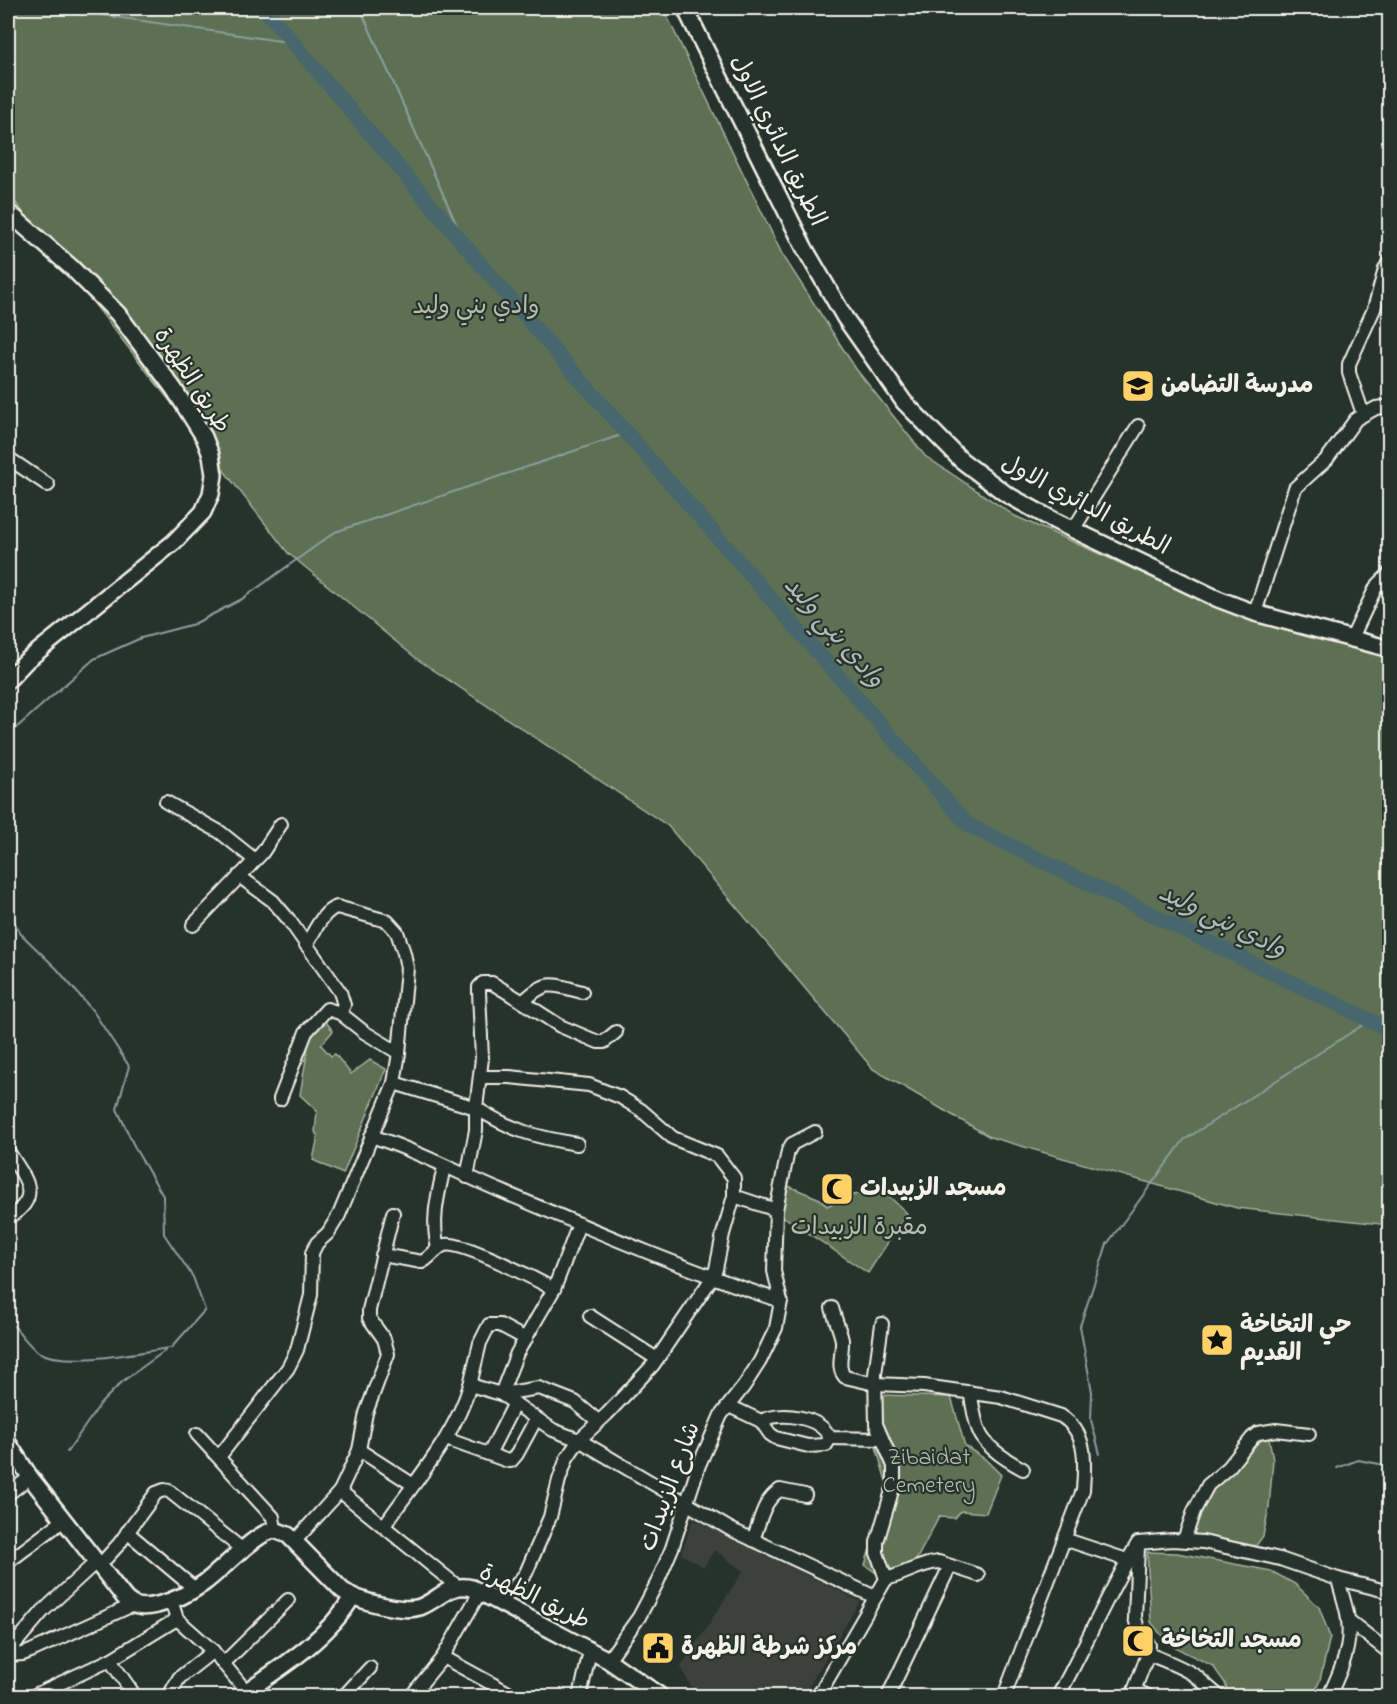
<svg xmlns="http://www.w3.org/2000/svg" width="1397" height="1704" viewBox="0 0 1397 1704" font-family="'Indie Flower','Playpen Sans Arabic',sans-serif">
<rect width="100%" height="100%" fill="#26332d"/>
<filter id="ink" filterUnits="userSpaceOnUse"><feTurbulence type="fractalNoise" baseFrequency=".0167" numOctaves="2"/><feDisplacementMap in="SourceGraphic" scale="12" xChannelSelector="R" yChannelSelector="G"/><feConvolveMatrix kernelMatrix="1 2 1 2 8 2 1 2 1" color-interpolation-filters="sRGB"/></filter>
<g filter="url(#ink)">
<!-- built -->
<polygon fill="#3c413b" points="693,1519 860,1601 803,1696 696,1696 681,1667 743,1571 714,1550 704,1567 681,1554"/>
<!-- green -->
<g fill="#5d7053" stroke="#a8b09e" stroke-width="1.5">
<polygon points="8,8 663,8 782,254 856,369 925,456 1015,516 1236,615 1389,652 1389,1225 1237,1208 990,1137 873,1069 668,826 417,659 288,553 8,193"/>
<polygon points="326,1022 333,1031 321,1045 331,1056 335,1054 351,1074 370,1060 386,1069 343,1174 313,1160 318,1136 315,1132 317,1111 300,1095 310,1035"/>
<polygon points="786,1185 820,1199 827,1206 848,1196 882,1190 907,1213 868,1273 781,1215"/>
<polygon points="880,1395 951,1397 965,1446 985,1459 1001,1475 986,1513 961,1511 955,1518 939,1517 913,1566 883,1578 865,1565 888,1488 870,1426"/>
<polygon points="1269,1438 1273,1460 1269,1507 1263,1536 1250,1554 1206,1545 1191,1530 1194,1500 1217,1478 1226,1460 1239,1447"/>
<polygon points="1147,1552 1177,1553 1271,1571 1295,1584 1319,1607 1330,1637 1320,1680 1313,1696 1229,1696 1225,1683 1213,1666 1168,1644 1151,1622"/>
</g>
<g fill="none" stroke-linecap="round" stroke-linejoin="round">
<!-- stream -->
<g stroke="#8c9e9e" stroke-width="2">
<polyline points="54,8 294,43"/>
<polyline points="360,8 467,248"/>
<polyline points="8,751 15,729 94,659 141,638 194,624 242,599 335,532 627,433"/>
<path d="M8,909L20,933L57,969L93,1011L129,1066L117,1109L136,1150L163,1196L164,1234L193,1277L205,1310L171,1348C136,1352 71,1367 40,1353C31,1349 21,1334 14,1326"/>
<polyline points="67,1452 101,1403 123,1381 166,1350"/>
<polyline points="1100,1454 1091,1420 1092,1392 1080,1326 1107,1244 1184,1140 1369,1021"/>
<polyline points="1337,1468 1358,1460 1390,1466"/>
</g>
<!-- river -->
<polyline stroke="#47666d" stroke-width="15" points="264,8 524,315 968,825 1390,1030"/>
<!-- minor casing -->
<g stroke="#f4f1e8" stroke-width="16">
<g id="minor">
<polyline points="1363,414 1349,373 1349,364 1374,309 1385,269 1390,260"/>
<polyline points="8,458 48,485"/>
<polyline points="1073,530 1138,426"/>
<polyline points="1255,613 1295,488 1327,459 1356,419 1376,408 1390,406"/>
<polyline points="1351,640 1376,587 1390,573"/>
<polyline points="166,802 220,832 255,860"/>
<polyline points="239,876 273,901 289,920 340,992 344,1005 340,1013"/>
<polyline points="193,925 262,853 281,824"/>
<polyline points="523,1002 560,1026 598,1042 604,1042 616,1032"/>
<polyline points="481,1077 509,1077 589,1085 620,1097 641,1110 673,1138 717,1156 734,1178 734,1196 723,1234 716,1269 712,1278 653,1365 607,1414 579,1440 567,1458 559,1480 550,1517 526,1573 501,1603"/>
<path d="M394,1083L476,1108L482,1058L479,992V987L483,983H492L523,1002C546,979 552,984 582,992"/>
<polyline points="280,1099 306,1032 327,1009 340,1013 364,1032 399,1053"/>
<path d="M476,1108C513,1131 535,1137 577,1144"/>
<path d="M371,1136C416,1150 458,1173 501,1191C593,1230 686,1270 781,1301"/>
<path d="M8,1151C25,1179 44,1196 8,1218"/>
<polyline points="467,1177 476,1130 476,1108"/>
<polyline points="734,1196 776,1210"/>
<path d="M438,1248C431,1220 438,1195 444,1167"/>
<path d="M382,1255L422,1262C430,1258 436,1248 444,1245C462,1240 534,1279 554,1289"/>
<path d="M832,1308C835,1319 840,1330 842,1340C843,1353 836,1368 845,1377L875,1384L924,1386L1001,1397L1061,1416C1088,1433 1085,1462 1083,1490L1004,1696"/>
<polyline points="590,1316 657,1359"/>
<polyline points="470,1385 480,1343 489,1325 500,1325 526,1339"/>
<path d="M970,1392C973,1405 974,1419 979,1431C985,1447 1008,1461 1023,1469"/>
<polyline points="501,1394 517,1353 554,1289 579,1224"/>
<polyline points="501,1394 539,1388 575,1402 598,1421"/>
<polyline points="729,1406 761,1421 770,1434 776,1438 808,1446 826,1445 830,1438"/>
<path d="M761,1421C781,1411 820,1416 830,1438L882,1439"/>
<polyline points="197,1434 273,1517 275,1530"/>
<polyline points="446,1439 508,1461 511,1461 517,1454 536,1419"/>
<polyline points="359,1450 412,1484"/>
<polyline points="489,1454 515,1403"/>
<path d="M219,1457L288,1368L297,1350L311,1295L312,1253L317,1243L328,1233L339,1215L394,1083L399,1053L406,980L407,968L404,953L397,932L387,921L337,907C322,911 314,933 306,945"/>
<polyline points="340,1491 457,1586"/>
<polyline points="8,1494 30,1477"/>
<path d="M384,1526C414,1482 455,1437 470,1385L501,1394L553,1430L579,1440L730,1529L875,1597"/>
<polyline points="127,1532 195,1589"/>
<polyline points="1064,1539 1127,1560"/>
<path d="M753,1540C760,1522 763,1500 780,1490L805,1495"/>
<polyline points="1184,1540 1194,1511 1208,1485 1229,1467 1252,1438 1258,1433 1276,1430 1309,1434"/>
<polyline points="294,1542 340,1491 359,1450 366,1413 388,1354 384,1339 369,1318 369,1310 393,1213"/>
<polyline points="8,1562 64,1520"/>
<polyline points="99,1566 119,1544 156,1493 164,1490 169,1491 243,1550"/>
<path d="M886,1579C903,1575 921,1563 939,1562L978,1575"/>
<polyline points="171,1600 177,1619 213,1651 250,1696"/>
<polyline points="1348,1620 1390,1653"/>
<polyline points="8,1652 43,1611 96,1562"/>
<path d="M1148,1654C1164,1660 1183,1667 1197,1677C1203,1682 1212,1691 1219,1696"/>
<polyline points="8,1655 23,1654 31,1651 133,1605"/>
<polyline points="443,1657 514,1696"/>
<polyline points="110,1660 135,1696"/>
<polyline points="608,1660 639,1617 658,1581 672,1548 699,1465 721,1415 744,1386 760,1361 776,1328 781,1301 774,1271 776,1210 788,1151 792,1144 815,1132"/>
<polyline points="223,1664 288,1600"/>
<polyline points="1135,1690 1148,1696"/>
<polyline points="33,1696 110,1660 177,1619"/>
<polyline points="169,1696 179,1678 213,1651"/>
<polyline points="344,1696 370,1668"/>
<polyline points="411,1696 443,1657 480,1592"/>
<polyline points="580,1696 590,1651"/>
<polyline points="818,1696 886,1579 877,1553 877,1542 894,1484 894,1466 876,1424 875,1374 882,1324"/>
<polyline points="888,1696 950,1566"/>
<path d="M1058,1696C1086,1646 1108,1592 1138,1543L1173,1540L1203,1542L1280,1559L1338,1579L1390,1592"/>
<polyline points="1132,1696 1148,1654 1149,1645 1138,1629 1135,1618 1138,1546"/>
<path d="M1329,1696C1340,1672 1352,1648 1348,1620C1347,1607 1341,1593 1338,1579"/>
</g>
</g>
<!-- major casing -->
<g stroke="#f4f1e8" stroke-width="20">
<g id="major">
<polyline points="685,8 805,249 845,318 904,402 961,460 1006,494 1055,521 1218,599 1255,613 1390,649"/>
<polyline points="8,212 72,268 118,314 174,389 204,437 211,455 214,475 211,494 203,512 174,542 26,661 8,680"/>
<path d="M8,1443L30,1477L124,1597C133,1608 144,1608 157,1605C174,1601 190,1593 204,1583C221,1571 257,1531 275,1530L288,1535L342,1590C357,1601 402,1613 420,1607C439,1600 449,1582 472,1588L608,1660L660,1696"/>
<path d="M239,1696C279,1669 328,1639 352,1597"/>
</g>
</g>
<!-- minor -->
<use href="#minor" stroke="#26332d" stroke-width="12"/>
<!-- major -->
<use href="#major" stroke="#26332d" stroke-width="15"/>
</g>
</g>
<!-- icons -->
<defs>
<g id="school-square" transform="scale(1.725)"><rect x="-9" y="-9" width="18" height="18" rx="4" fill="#ffd166" stroke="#26332d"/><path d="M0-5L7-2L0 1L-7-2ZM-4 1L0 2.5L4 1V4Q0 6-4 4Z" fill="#111"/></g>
<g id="mosque-square" transform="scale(1.725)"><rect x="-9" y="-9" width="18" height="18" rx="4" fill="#ffd166" stroke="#26332d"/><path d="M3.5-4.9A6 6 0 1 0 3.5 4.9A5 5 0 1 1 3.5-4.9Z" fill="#111"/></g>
<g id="sight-square" transform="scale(1.725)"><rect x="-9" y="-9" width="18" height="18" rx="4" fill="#ffd166" stroke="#26332d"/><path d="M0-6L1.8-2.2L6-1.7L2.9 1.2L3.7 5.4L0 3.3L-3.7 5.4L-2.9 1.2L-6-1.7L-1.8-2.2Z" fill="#111"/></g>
<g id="civic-square" transform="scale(1.725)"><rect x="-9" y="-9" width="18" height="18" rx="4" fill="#ffd166" stroke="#26332d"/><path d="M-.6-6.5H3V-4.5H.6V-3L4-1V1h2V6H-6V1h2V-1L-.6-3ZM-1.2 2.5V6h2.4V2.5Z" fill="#111"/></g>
</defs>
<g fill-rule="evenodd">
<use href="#school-square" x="1138" y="386"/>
<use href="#mosque-square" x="837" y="1189"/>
<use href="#sight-square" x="1217" y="1340"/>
<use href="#mosque-square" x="1138" y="1641"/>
<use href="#civic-square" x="658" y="1648"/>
</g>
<g text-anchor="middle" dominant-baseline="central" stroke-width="4.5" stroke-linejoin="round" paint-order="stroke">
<!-- street labels -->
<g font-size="24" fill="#f4f1e8" stroke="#26332d">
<text transform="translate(777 141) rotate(64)">الطريق الدائري الاول</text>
<text transform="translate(191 381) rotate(57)">طريق الظهرة</text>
<text transform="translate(1085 506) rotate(28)">الطريق الدائري الاول</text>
<text transform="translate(671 1487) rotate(-70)">شارع الزبيدات</text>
<text transform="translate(534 1598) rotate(26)">طريق الظهرة</text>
</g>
<!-- park labels -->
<g font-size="24" fill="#b8bdac" stroke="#26332d">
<text x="476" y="307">وادي بني وليد</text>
<text x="859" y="1228">مقبرة الزبيدات</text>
<text x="929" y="1458">Zibaidat<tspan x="929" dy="28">Cemetery</tspan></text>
</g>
<!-- poi labels -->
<g font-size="24" font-weight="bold" fill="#f4f1e8" stroke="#26332d" text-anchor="start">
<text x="1161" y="386">مدرسة التضامن</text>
<text x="860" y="1189">مسجد الزبيدات</text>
<text x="1240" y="1326">حي التخاخة<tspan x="1240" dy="28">القديم</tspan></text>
<text x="1161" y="1641">مسجد التخاخة</text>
<text x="681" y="1648">مركز شرطة الظهرة</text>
</g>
<!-- water labels -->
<g font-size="26" font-style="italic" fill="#afb9b7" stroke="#26332d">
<text transform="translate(833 633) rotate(49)">وادي بني وليد</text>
<text transform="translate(1222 922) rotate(26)">وادي بني وليد</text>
</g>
</g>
<!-- margin -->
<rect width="1397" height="1704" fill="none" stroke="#26332d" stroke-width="30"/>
<rect x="15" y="15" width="1367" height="1674" fill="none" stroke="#f4f1e8" stroke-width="2" filter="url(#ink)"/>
</svg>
